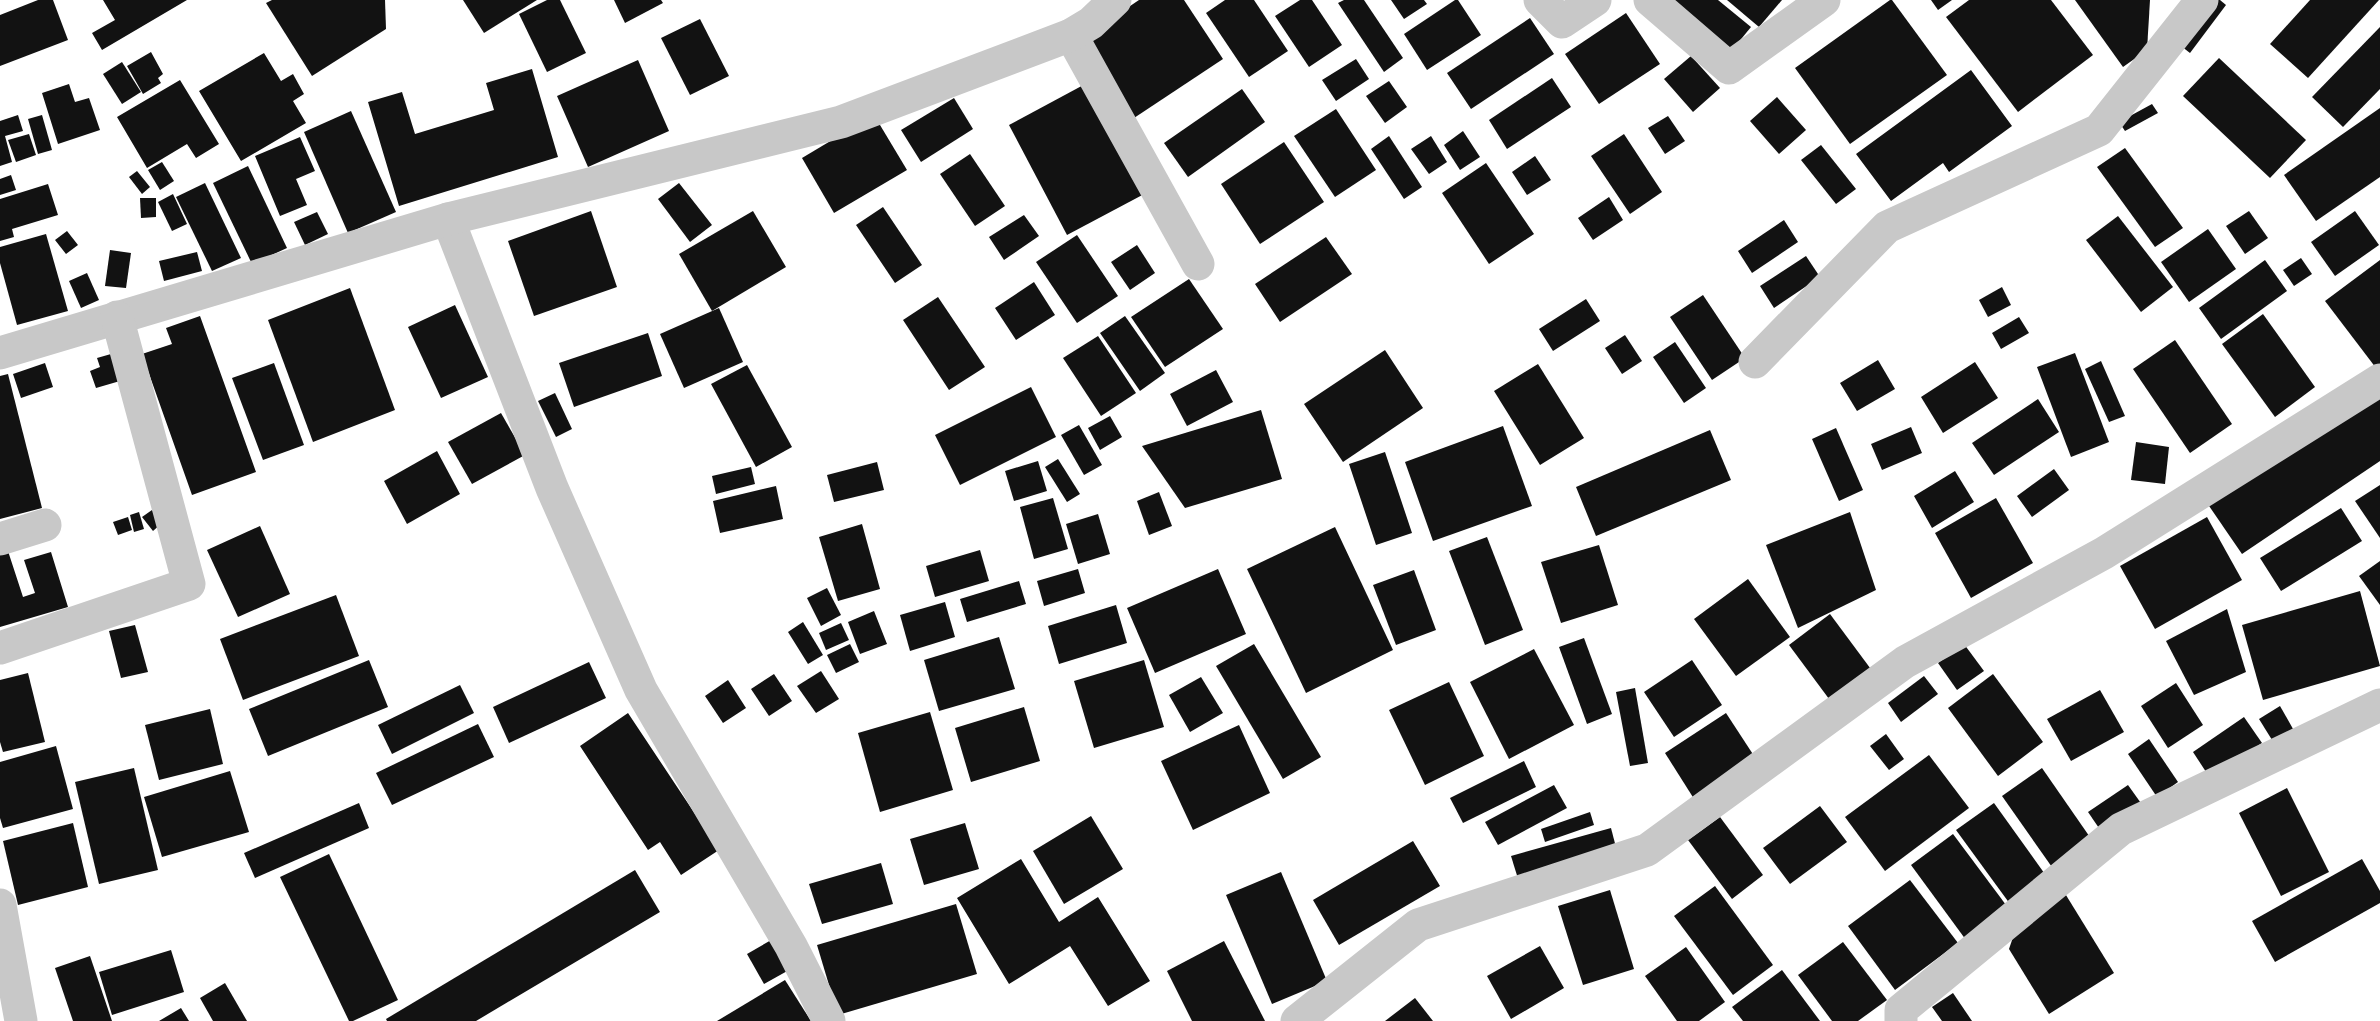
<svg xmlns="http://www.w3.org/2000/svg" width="2380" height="1021" viewBox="0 0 2380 1021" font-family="'PT Sans Narrow',sans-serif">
<rect width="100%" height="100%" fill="#fff"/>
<!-- building -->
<g fill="#121212">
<polygon points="38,0 53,0 68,40 0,66 0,15"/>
<polygon points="103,0 187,0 102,50 92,33 115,20"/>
<polygon points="272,0 385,0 386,29 312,76 266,3"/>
<polygon points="463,0 537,0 484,33"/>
<polygon points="547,0 560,0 586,53 547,72 519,14"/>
<polygon points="614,0 661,0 663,3 625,23"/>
<polygon points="1139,0 1184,0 1223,59 1134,118 1081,39"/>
<polygon points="1225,0 1254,0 1288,51 1249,77 1206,13"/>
<polygon points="1300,0 1312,0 1342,45 1309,67 1275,16"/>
<polygon points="1344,0 1364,0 1403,58 1384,72 1338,3"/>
<polygon points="1391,0 1424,0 1427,4 1404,19"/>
<polygon points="1455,0 1458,0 1481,35 1427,70 1404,34"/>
<polygon points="1664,0 1718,0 1751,27 1728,55"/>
<polygon points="1727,0 1782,0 1759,27"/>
<polygon points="1890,0 1892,0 1947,75 1850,144 1795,68"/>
<polygon points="1931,0 1952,0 1938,10"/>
<polygon points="1969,0 2051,0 2093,55 2018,112 1946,17"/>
<polygon points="2075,0 2150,0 2147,50 2123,67"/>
<polygon points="2210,0 2220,0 2226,5 2190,53 2177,43"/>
<polygon points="2310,0 2379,0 2308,78 2270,44"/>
<polygon points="1626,13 1660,64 1599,104 1565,54"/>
<polygon points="1530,18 1554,54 1471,109 1447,73"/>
<polygon points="700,19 729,76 690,95 661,38"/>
<polygon points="2380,27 2380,89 2343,127 2312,97"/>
<polygon points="151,52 163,74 158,78 161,83 143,94 127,66"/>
<polygon points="264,53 281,81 293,74 304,94 293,101 306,123 241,161 199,91"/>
<polygon points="1691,56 1720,88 1693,112 1664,79"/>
<polygon points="2219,58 2306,140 2270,178 2183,96"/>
<polygon points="1356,59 1369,79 1336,101 1322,80"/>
<polygon points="638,60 669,131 588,167 557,96"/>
<polygon points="122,62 141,92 122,104 103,74"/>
<polygon points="532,69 558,157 399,206 368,102 402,92 415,134 494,110 486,83"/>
<polygon points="1971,70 2012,126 1949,172 1943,163 1891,201 1856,154"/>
<polygon points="1552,78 1571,107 1507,149 1489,120"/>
<polygon points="180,80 219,144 196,158 187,144 147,168 117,117"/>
<polygon points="1389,81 1407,107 1385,123 1366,96"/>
<polygon points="1089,82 1148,192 1067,235 1009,125"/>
<polygon points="69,84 75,102 89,98 100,130 58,144 42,93"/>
<polygon points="1242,89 1265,122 1188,177 1164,143"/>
<polygon points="1777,97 1806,130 1779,154 1750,121"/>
<polygon points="954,98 973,129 921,162 901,130"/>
<polygon points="2152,104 2158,113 2125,131 2119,122"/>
<polygon points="2380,108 2380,177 2316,221 2284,175"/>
<polygon points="1336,109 1376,170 1335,197 1294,136"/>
<polygon points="351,111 396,212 348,233 304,132"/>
<polygon points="18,115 23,131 5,136 12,162 0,166 0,121"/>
<polygon points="42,115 52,150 38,154 28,119"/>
<polygon points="874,115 907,170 834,213 802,158"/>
<polygon points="1668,116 1685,141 1665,154 1648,128"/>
<polygon points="1463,131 1480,157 1460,170 1444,145"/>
<polygon points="29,134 36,155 16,162 8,140"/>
<polygon points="1624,134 1662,192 1630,214 1591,156"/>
<polygon points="1389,136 1422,187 1404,199 1371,149"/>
<polygon points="1431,136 1447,162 1429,174 1411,149"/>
<polygon points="300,137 315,171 296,179 307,205 280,216 255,156"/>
<polygon points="1284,142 1324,202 1260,244 1221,184"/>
<polygon points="1821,145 1856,189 1836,204 1801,160"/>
<polygon points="2125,148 2183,228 2155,247 2097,167"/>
<polygon points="970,154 1005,206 975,226 940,174"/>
<polygon points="1535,156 1551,180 1527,195 1512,172"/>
<polygon points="162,162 174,181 160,190 148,170"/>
<polygon points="1486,163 1534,234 1489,264 1442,193"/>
<polygon points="248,166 287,248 252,264 213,183"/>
<polygon points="137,171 150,187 142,194 129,177"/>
<polygon points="11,175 16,190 0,195 0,179"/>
<polygon points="205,183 241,258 212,271 176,197"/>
<polygon points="679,183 712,225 690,242 658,199"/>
<polygon points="48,184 58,215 12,229 14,237 0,241 0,199"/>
<polygon points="173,194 187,224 172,231 158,202"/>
<polygon points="1609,197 1623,220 1593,240 1578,218"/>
<polygon points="140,198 156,198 156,217 141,218"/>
<polygon points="883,207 922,265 895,283 856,225"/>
<polygon points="591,211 617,287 534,316 508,241"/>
<polygon points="753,211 786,267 712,311 679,254"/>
<polygon points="2249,211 2268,238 2245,254 2226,226"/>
<polygon points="2355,211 2379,245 2335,276 2311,242"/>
<polygon points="317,212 328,234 305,245 294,222"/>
<polygon points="1024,215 1039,236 1004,260 989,237"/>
<polygon points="2118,216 2173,287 2141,312 2086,240"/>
<polygon points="1784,220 1798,242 1752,273 1738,251"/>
<polygon points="2208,229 2236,269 2189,302 2161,262"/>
<polygon points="67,231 78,245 66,254 55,240"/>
<polygon points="46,234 68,311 17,325 0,263 0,247"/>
<polygon points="1077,235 1118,296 1077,323 1036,262"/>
<polygon points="1326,237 1352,274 1280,322 1255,284"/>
<polygon points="1137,245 1155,273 1130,290 1111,262"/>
<polygon points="110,250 131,253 126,288 105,286"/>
<polygon points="197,252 202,271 164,281 159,261"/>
<polygon points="1806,256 1820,277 1774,308 1760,286"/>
<polygon points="2301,258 2312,274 2294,286 2283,270"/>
<polygon points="2265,260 2287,291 2221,339 2199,308"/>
<polygon points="2380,260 2380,365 2376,368 2325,301"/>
<polygon points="87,273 99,300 81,308 69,281"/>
<polygon points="1189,279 1223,329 1165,367 1131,317"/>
<polygon points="1034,282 1055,315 1016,340 995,308"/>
<polygon points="2002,287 2011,305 1988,317 1979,300"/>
<polygon points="350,288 395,410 313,442 268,320"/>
<polygon points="1703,295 1745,358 1712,380 1670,317"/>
<polygon points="938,297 985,367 949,390 903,320"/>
<polygon points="1586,299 1600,321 1553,351 1539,329"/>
<polygon points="455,305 488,377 441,398 408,327"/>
<polygon points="719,308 743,362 684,388 660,334"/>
<polygon points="2263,314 2315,387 2275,417 2222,344"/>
<polygon points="200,316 256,472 192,495 142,354 172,344 166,328"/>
<polygon points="1125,316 1165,373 1140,391 1100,333"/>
<polygon points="2019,317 2029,333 2001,349 1992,333"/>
<polygon points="648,333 662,376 574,407 559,363"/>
<polygon points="1625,335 1642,361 1622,374 1605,348"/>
<polygon points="1098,336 1136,393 1101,416 1063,358"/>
<polygon points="2175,340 2232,424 2190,453 2133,369"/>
<polygon points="1675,342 1706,388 1684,403 1653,357"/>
<polygon points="1385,350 1423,408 1343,462 1304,404"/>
<polygon points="2075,353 2109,442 2071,457 2037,367"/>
<polygon points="111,354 120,381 96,388 90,371 100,367 97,358"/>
<polygon points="1878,360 1895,389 1857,411 1840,383"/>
<polygon points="2101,361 2125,416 2109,422 2085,369"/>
<polygon points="1975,362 1998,398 1943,433 1921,397"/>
<polygon points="45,363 53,387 21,398 13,374"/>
<polygon points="274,363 304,445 263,460 232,378"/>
<polygon points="1538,364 1584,438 1540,465 1494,391"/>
<polygon points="747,365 792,447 756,467 711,384"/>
<polygon points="1216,370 1233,402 1187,426 1170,394"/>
<polygon points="8,374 42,508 0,519 0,376"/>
<polygon points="1031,387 1056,437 960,485 935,435"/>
<polygon points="2380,387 2380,461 2242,554 2207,503"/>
<polygon points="555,393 572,429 556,437 538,401"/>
<polygon points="2038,399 2059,432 1994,475 1972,443"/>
<polygon points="1261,410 1282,479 1185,508 1142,446"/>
<polygon points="501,413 525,455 472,484 448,442"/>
<polygon points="1110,416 1122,437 1100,450 1088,428"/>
<polygon points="1079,425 1102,465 1084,475 1061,435"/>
<polygon points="1503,426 1532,506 1433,541 1405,462"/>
<polygon points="1911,427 1922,453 1882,470 1871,444"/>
<polygon points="1836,428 1863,490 1839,501 1812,439"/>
<polygon points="1710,430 1731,480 1596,536 1576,487"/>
<polygon points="2136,442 2169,447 2165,484 2131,480"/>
<polygon points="437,451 460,494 407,524 384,481"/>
<polygon points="1385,452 1412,533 1376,545 1349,464"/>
<polygon points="1058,459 1080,494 1067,502 1045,467"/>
<polygon points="1038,461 1047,491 1014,501 1005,471"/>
<polygon points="877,462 884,490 834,502 827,475"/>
<polygon points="751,467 755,484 716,494 712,476"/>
<polygon points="2054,469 2069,490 2032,517 2017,496"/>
<polygon points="1955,471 1974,502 1932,528 1914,496"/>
<polygon points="2380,485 2380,538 2355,501"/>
<polygon points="776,486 783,519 720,533 713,501"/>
<polygon points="1159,492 1172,526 1149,535 1137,501"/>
<polygon points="1053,498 1068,549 1034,559 1020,507"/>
<polygon points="1996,498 2033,563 1971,598 1935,533"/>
<polygon points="2341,508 2362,541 2281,591 2260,558"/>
<polygon points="152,510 162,523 153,531 142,517"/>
<polygon points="139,512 144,529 134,532 130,515"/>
<polygon points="1850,512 1876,590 1798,628 1766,545"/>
<polygon points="1098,514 1110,554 1078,564 1066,524"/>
<polygon points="128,517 132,530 118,535 113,522"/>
<polygon points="2207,517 2242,580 2155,629 2120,566"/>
<polygon points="862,524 880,589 838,601 819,537"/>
<polygon points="260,526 290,594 238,617 207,550"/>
<polygon points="1335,527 1393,650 1306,693 1247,569"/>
<polygon points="1487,537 1523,630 1485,645 1449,551"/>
<polygon points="1599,545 1618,605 1561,623 1541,562"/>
<polygon points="7,548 23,597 35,593 24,560 51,552 68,607 0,627 0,550"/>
<polygon points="980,550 989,581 935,597 926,566"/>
<polygon points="2380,561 2380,605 2359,576"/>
<polygon points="1078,569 1085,593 1044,606 1037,581"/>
<polygon points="1218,569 1246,634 1155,673 1127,608"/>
<polygon points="1414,570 1436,630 1396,645 1373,585"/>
<polygon points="1748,579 1790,637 1736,676 1694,619"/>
<polygon points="1019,581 1026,604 967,622 960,599"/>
<polygon points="827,588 841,615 821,626 807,598"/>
<polygon points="2360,591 2380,666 2263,700 2242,625"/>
<polygon points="336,595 359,656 243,700 220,639"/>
<polygon points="945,602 955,637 910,651 900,615"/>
<polygon points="1116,605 1127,643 1059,664 1048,626"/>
<polygon points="2227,609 2246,672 2194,695 2166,641"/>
<polygon points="874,611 887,644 860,654 848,622"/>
<polygon points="1830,614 1876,676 1835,707 1789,645"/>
<polygon points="803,622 823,655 808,664 788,632"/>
<polygon points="841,623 849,640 826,650 819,633"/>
<polygon points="135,625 148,672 121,678 109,631"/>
<polygon points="999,637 1015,689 939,711 924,660"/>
<polygon points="1584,638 1612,714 1587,724 1559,647"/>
<polygon points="850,644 859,662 836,673 827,655"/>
<polygon points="1254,644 1321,757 1283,779 1216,666"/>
<polygon points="1964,644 1984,671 1957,690 1938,663"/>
<polygon points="1534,649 1574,725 1509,759 1470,682"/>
<polygon points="369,660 388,707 268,756 249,709"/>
<polygon points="1144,660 1164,727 1094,748 1074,681"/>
<polygon points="1692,660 1722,705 1674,737 1644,692"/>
<polygon points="589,662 606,698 509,743 493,707"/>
<polygon points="821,671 839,699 816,713 797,686"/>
<polygon points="28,673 45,742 3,752 0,742 0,680"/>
<polygon points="774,674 792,701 769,716 751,689"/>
<polygon points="1993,674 2043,742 1998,776 1948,708"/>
<polygon points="1924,676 1938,694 1901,722 1888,703"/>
<polygon points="1201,677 1223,713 1190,732 1169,695"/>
<polygon points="728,680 746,708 723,723 705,696"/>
<polygon points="1449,682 1484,756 1425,785 1389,710"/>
<polygon points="2176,683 2203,725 2168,748 2141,706"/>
<polygon points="460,685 474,713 392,754 378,725"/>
<polygon points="1635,688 1648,763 1630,766 1616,692"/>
<polygon points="2100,690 2124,732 2071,761 2047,719"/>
<polygon points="2280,706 2297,736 2277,748 2259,719"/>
<polygon points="1024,707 1040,761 971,782 955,728"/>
<polygon points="210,709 223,764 159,780 145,725"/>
<polygon points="930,712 953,790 880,812 858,733"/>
<polygon points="628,713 719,850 681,875 660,842 648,850 580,746"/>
<polygon points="1726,713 1758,762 1696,802 1665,753"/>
<polygon points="2244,717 2262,743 2210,778 2193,752"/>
<polygon points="478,724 494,757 392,805 376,773"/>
<polygon points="1239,725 1270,793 1193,830 1161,761"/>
<polygon points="1886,734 1904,759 1889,770 1870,746"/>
<polygon points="2149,739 2178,782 2157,797 2128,754"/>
<polygon points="56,746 73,809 3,828 0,818 0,762"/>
<polygon points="1929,755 1969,808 1885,871 1845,817"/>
<polygon points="1524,761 1536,787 1463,823 1450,798"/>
<polygon points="134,768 158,870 99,884 75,782"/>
<polygon points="2042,768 2094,843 2054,870 2002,796"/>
<polygon points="230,771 249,832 162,857 144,797"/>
<polygon points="1554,785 1567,808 1498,845 1485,822"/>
<polygon points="2128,785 2143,806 2103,834 2088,812"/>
<polygon points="2287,788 2329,872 2281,896 2239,813"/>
<polygon points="359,803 369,828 255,878 244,853"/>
<polygon points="1994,803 2047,877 2010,904 1956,830"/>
<polygon points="1820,806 1847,842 1790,884 1763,848"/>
<polygon points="1590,812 1594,825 1545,842 1541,829"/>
<polygon points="1091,816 1123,869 1064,904 1033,851"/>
<polygon points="1720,817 1763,875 1732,899 1688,840"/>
<polygon points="73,823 88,887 18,905 3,841"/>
<polygon points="965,823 979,869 924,885 910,839"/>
<polygon points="1611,828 1618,855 1519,882 1511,856"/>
<polygon points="1953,834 2009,909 1966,940 1911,865"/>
<polygon points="1413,841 1440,886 1339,945 1313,900"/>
<polygon points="329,854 398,1000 353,1021 349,1021 280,877"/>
<polygon points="1021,859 1059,922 1098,897 1150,981 1108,1006 1070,946 1009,984 957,898"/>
<polygon points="2362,859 2380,891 2380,903 2275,962 2252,921"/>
<polygon points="881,863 893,904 822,924 809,884"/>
<polygon points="635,870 660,912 476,1021 387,1021 386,1019"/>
<polygon points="1281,872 1327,981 1272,1004 1226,895"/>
<polygon points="1910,880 1958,943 1895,990 1848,926"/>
<polygon points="1715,886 1773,965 1733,995 1674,916"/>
<polygon points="2061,887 2114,973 2049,1014 2009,949 2022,911"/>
<polygon points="1610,890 1634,969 1583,985 1558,906"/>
<polygon points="956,904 977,974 838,1015 817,945"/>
<polygon points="780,935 798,965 764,984 747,954"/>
<polygon points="1224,941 1265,1021 1192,1021 1167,971"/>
<polygon points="1843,942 1887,1000 1858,1021 1832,1021 1798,975"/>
<polygon points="1540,946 1564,988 1511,1019 1487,976"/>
<polygon points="1686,947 1725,1002 1699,1021 1677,1021 1645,976"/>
<polygon points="171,950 184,992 112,1015 99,972"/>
<polygon points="90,956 112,1021 73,1021 55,968"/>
<polygon points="1782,970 1820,1021 1743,1021 1732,1007"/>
<polygon points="785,980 811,1021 717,1021"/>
<polygon points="225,983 247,1021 213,1021 200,998"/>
<polygon points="1953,993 1972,1021 1942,1021 1932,1007"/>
<polygon points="1415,998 1433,1021 1385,1021"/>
<polygon points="181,1008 189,1021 159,1021"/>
</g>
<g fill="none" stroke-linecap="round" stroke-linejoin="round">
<!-- minor -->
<g stroke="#c8c8c8" stroke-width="33">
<polyline points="1540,0 1562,22 1595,0"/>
<polyline points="1650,0 1729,68 1824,0"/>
<polyline points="1071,35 1198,264"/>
<polyline points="448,219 552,488 641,690 791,946 829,1021"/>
<polyline points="0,353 448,219 841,122 1071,35 1091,23 1115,0"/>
<polyline points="1755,362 1887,227 2099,130 2202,0"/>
<polyline points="0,539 45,525"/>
<polyline points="0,648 189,584 117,317"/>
<polyline points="0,905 21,1021"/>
<polyline points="1297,1021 1418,925 1647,850 1905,662 2104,553 2380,380"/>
<polyline points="1901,1021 1901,1010 2121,829 2380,705"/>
</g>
</g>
</svg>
